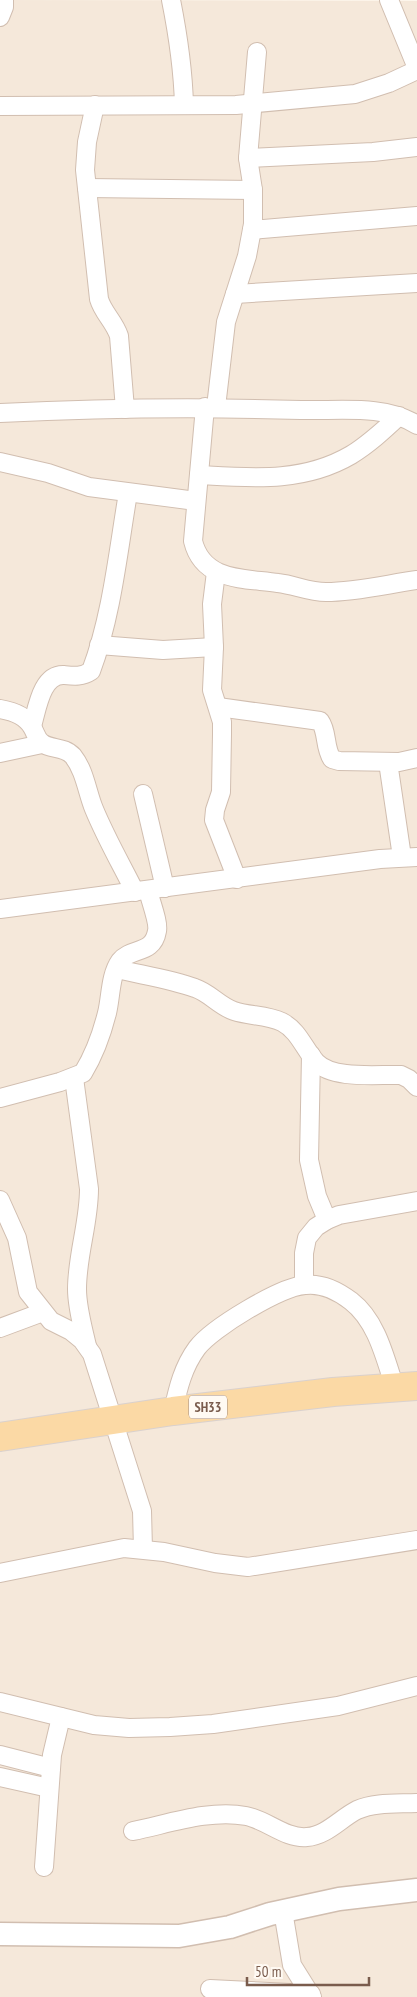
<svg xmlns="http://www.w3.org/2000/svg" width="417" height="1997" viewBox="0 0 417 1997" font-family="'PT Sans Narrow',sans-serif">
<rect width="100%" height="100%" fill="#fdf6ec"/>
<!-- residential -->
<polygon fill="#f5e8da" points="0,0 417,1 417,1997 0,1997"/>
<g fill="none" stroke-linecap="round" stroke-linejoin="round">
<!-- minor casing -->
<g stroke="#d1beb0" stroke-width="20">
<g id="minor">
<path d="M171,0C178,35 183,69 184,105"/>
<polyline points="389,0 417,68"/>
<polyline points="0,17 4,7 4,0"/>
<path d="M95,105L87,142L85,170L99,299C103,313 114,321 119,336L125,409"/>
<polyline points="0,106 236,105 355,94 389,83 417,70"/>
<polyline points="248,158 373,152 417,147"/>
<polyline points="87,188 253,190"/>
<polyline points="252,230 417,216"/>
<polyline points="235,294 417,283"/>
<path d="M205,407L193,541C203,582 245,578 278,583C295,585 309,592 326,592C355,592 388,584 417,580"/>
<polyline points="216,407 226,322 247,256 253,224 253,190 248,158 257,52"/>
<path d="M0,413C100,408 201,407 301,410C339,411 385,404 417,425"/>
<polyline points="0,462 48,473 89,487 196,501"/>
<path d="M199,475C252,478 303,483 351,455C369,444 384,430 399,416"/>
<polyline points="216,572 212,604 214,647 212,690 222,722 222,734 221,792 215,810 214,820 237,879"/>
<polyline points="99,645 163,650 214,647"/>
<path d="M218,707L320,721C328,732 324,747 332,759L339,761L399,762L417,758"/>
<path d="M0,709C12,711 26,716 32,727C36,733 36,739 42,743C51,750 64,746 73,756C85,771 87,792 94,809C106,838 121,864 135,892"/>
<path d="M32,726C37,710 41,674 64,675C74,676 82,677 91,671C112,615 118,552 128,493"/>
<polyline points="0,753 42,744"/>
<polyline points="388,762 402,857"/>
<polyline points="143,794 165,888"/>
<polyline points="0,909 380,859 417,857"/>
<path d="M117,969C142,975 170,979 195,988C210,993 219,1006 234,1011C249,1016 267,1015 282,1022C299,1031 304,1049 316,1062C333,1080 378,1074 401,1075L409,1079L417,1087"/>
<polyline points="311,1055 309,1160 317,1196 327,1220"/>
<path d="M74,1078L89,1189C89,1223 77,1255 77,1289C77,1308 83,1328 87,1346"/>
<path d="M0,1098L60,1082L83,1073C94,1055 102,1033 107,1013C111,997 110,975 120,961C131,947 153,955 157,931C159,922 150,900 148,890"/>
<polyline points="0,1200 17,1238 28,1292 51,1321 71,1331 82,1340 92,1354 142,1511 143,1549"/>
<polyline points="304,1285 304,1253 307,1238 316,1227 327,1220 339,1215 417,1201"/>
<polyline points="0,1328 43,1312"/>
<path d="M173,1411C178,1388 183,1367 197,1348C212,1328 280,1287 305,1285C321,1283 338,1291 351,1301C377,1321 385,1358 395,1388"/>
<polyline points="0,1573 124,1548 164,1552 215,1563 248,1567 417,1540"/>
<polyline points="0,1702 94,1725 129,1728 170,1727 213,1724 338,1706 417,1686"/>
<polyline points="0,1755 51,1768"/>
<polyline points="0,1777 49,1788"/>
<path d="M133,1831C168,1824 210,1809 246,1816C267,1820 285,1839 307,1837C326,1836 341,1818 357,1810C375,1802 397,1804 417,1803"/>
<polyline points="44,1867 52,1755 61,1717"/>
<polyline points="283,1911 292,1965 312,1997"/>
<polyline points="210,1989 311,1994"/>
</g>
</g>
<!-- tertiary casing -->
<g stroke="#d1beb0" stroke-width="25">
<polyline id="tertiary" points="0,1934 179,1936 230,1927 270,1914 339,1899 417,1890"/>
</g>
<!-- primary casing -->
<g stroke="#dad1cd" stroke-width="30">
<polyline id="primary" points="0,1437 173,1411 333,1392 417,1386"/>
</g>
<!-- minor -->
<use href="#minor" stroke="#fff" stroke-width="18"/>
<!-- tertiary -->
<use href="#tertiary" stroke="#fff" stroke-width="22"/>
<!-- primary -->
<use href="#primary" stroke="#fbd9a5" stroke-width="28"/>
</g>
<g text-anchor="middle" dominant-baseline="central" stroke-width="5" stroke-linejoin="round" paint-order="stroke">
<!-- shield labels -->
<rect fill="#fffaf3" stroke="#a28b7f" stroke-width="1" x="189" y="1395.5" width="38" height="23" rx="4"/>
<g font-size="14" font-weight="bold" fill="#7a5c4d">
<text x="208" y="1407">SH33</text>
</g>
</g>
<!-- scale -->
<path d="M247 1977v8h122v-8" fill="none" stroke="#7a5c4d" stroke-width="2.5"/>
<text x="255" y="1977" font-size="15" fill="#7a5c4d" stroke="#fffaf3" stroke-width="4" paint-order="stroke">50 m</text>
</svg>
